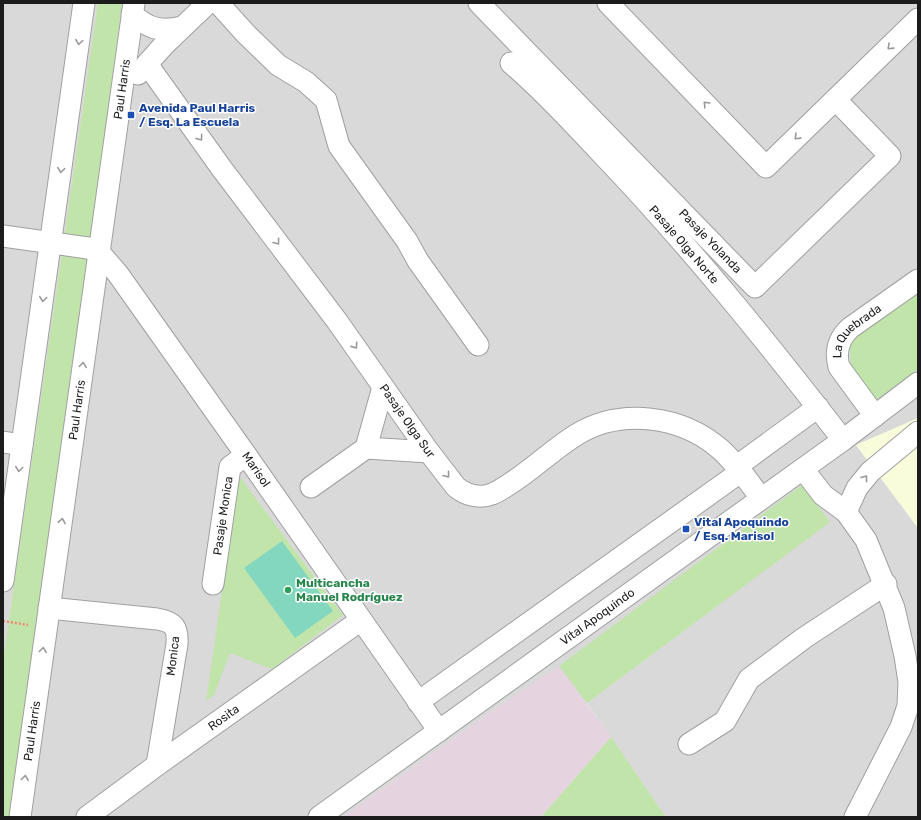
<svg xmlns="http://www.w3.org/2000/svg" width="921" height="820" viewBox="0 0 921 820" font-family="Rubik,sans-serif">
<rect width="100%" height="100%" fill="#eceae2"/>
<!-- residential -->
<polygon fill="#dad9d9" points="3,3 918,3 918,418 856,445 918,528 918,817 666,817 587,703 501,705 343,817 3,817"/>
<!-- industrial -->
<polygon fill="#e5d4e0" points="559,666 611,737 541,817 343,817 501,705"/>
<!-- education -->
<polygon fill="#f9fcdb" points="918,418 918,528 856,445"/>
<!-- grass -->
<g fill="#c1e4aa">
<polygon points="98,3 122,3 97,194 22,738 9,817 3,817 3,662"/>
<polygon points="918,288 918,369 876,400 851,365 850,343 868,322"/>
<polygon points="239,476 343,615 272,669 230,653 214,695 206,701"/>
<polygon points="802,485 830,522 587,703 559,666"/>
<polygon points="611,737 666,817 541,817"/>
</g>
<!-- pitch -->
<polygon fill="#84d7bf" points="282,541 333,611 295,638 244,568"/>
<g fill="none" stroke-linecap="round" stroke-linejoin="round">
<!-- minor casing -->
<g stroke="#a0a0a0" stroke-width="23">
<g id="minor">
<polyline points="218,3 246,34 278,65 306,82 326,100 339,146 407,241 418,261 478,345"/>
<path id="s1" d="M479,3L755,287L890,156L836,100"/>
<polyline points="608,3 766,167 918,19"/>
<path d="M132,14C149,29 160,32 182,27"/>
<path id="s2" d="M511,63C544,92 573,123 603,155C689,245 767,342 843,440"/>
<path id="s3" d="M147,64L222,169L337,321L429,452L456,487C466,495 479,499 492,494C498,492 503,488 508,485C532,470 552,450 576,435C621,407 682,416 720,449C736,463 748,481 761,498"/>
<polyline points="138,74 164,45 208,3"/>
<path id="s4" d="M3,236L88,248L99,252L118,274L246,455L439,731"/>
<path id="s5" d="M875,416L839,367C835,352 838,339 850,328L918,280"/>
<polyline points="3,442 22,445"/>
<polyline points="366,448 383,387"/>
<polyline points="803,469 823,495 846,512 866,540 894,608 905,656 909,682 908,706 901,727 855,817"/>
<polyline points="311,487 366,448 429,452"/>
<polyline points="846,512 857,488 870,472 918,432"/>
<polyline points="3,581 84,3"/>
<path id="s6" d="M213,584L230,467L246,455"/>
<path d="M49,608L157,619C174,622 178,627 177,644L157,765"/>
<polyline points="418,702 732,478 744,461 818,407"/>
<polyline points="689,744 725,721 749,679 804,638 886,584"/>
<path id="s7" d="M20,817L134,3"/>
<path id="s8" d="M87,817L157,765L361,620"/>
<path id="s9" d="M319,817L843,440L918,383"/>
</g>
</g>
<!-- path -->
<polyline stroke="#f0896f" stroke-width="2.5" stroke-dasharray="2 2" stroke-linecap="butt" points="3,621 28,625"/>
<!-- minor -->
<use href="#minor" stroke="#fff" stroke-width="21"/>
</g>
<!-- one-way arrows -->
<defs><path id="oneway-chevron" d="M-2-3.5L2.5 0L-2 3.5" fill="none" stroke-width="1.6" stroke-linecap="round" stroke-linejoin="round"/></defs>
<g stroke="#999">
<use href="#oneway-chevron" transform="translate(79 42) rotate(98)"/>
<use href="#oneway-chevron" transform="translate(890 47) rotate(136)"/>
<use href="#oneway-chevron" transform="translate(706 104) rotate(-134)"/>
<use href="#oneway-chevron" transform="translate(797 137) rotate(136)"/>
<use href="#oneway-chevron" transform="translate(200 138) rotate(54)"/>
<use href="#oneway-chevron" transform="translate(61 170) rotate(98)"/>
<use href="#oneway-chevron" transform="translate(277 242) rotate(53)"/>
<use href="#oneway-chevron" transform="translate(43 299) rotate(98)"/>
<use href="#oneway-chevron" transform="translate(355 346) rotate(55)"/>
<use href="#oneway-chevron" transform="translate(83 365) rotate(-82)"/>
<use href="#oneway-chevron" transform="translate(19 469) rotate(98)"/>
<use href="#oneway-chevron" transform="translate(447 475) rotate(52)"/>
<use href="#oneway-chevron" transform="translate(865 478) rotate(-53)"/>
<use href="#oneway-chevron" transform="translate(62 521) rotate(-81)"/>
<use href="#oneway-chevron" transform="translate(43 650) rotate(-82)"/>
<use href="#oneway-chevron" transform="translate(25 778) rotate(-82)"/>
</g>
<!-- markers -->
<g fill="#1a4fb4" stroke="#fff" stroke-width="1.5">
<rect x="127" y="111" width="8" height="8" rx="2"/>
<rect x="682" y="525" width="8" height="8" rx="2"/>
</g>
<circle fill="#2e9e5b" stroke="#fff" stroke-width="1.5" cx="288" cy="590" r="4"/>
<g text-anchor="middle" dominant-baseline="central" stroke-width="3" stroke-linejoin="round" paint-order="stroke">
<!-- street labels -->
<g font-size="12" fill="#1c1c1c" stroke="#fff">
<text stroke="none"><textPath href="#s7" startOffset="735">Paul Harris</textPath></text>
<text stroke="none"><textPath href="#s1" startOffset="332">Pasaje Yolanda</textPath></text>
<text stroke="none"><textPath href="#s2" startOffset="251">Pasaje Olga Norte</textPath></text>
<text stroke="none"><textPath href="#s5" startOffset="105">La Quebrada</textPath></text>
<text stroke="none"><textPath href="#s7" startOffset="411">Paul Harris</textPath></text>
<text stroke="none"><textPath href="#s3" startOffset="442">Pasaje Olga Sur</textPath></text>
<text stroke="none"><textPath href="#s4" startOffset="366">Marisol</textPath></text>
<text stroke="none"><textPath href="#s6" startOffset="69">Pasaje Monica</textPath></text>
<text stroke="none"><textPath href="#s9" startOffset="343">Vital Apoquindo</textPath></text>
<text transform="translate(173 656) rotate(-83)">Monica</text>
<text stroke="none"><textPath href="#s8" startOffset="169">Rosita</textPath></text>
<text stroke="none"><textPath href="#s7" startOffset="87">Paul Harris</textPath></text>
</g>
<!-- transit labels -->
<g font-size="12" font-weight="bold" fill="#164399" stroke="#fff" text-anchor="start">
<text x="139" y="108">Avenida Paul Harris<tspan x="139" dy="14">/ Esq. La Escuela</tspan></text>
<text x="694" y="522">Vital Apoquindo<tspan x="694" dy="14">/ Esq. Marisol</tspan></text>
</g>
<!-- leisure labels -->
<g font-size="12" font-weight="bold" fill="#27864d" stroke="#fff" text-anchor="start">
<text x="296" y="583">Multicancha<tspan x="296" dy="14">Manuel Rodríguez</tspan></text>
</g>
</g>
<!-- border -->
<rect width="921" height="820" fill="none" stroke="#1c1c1c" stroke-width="8"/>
</svg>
